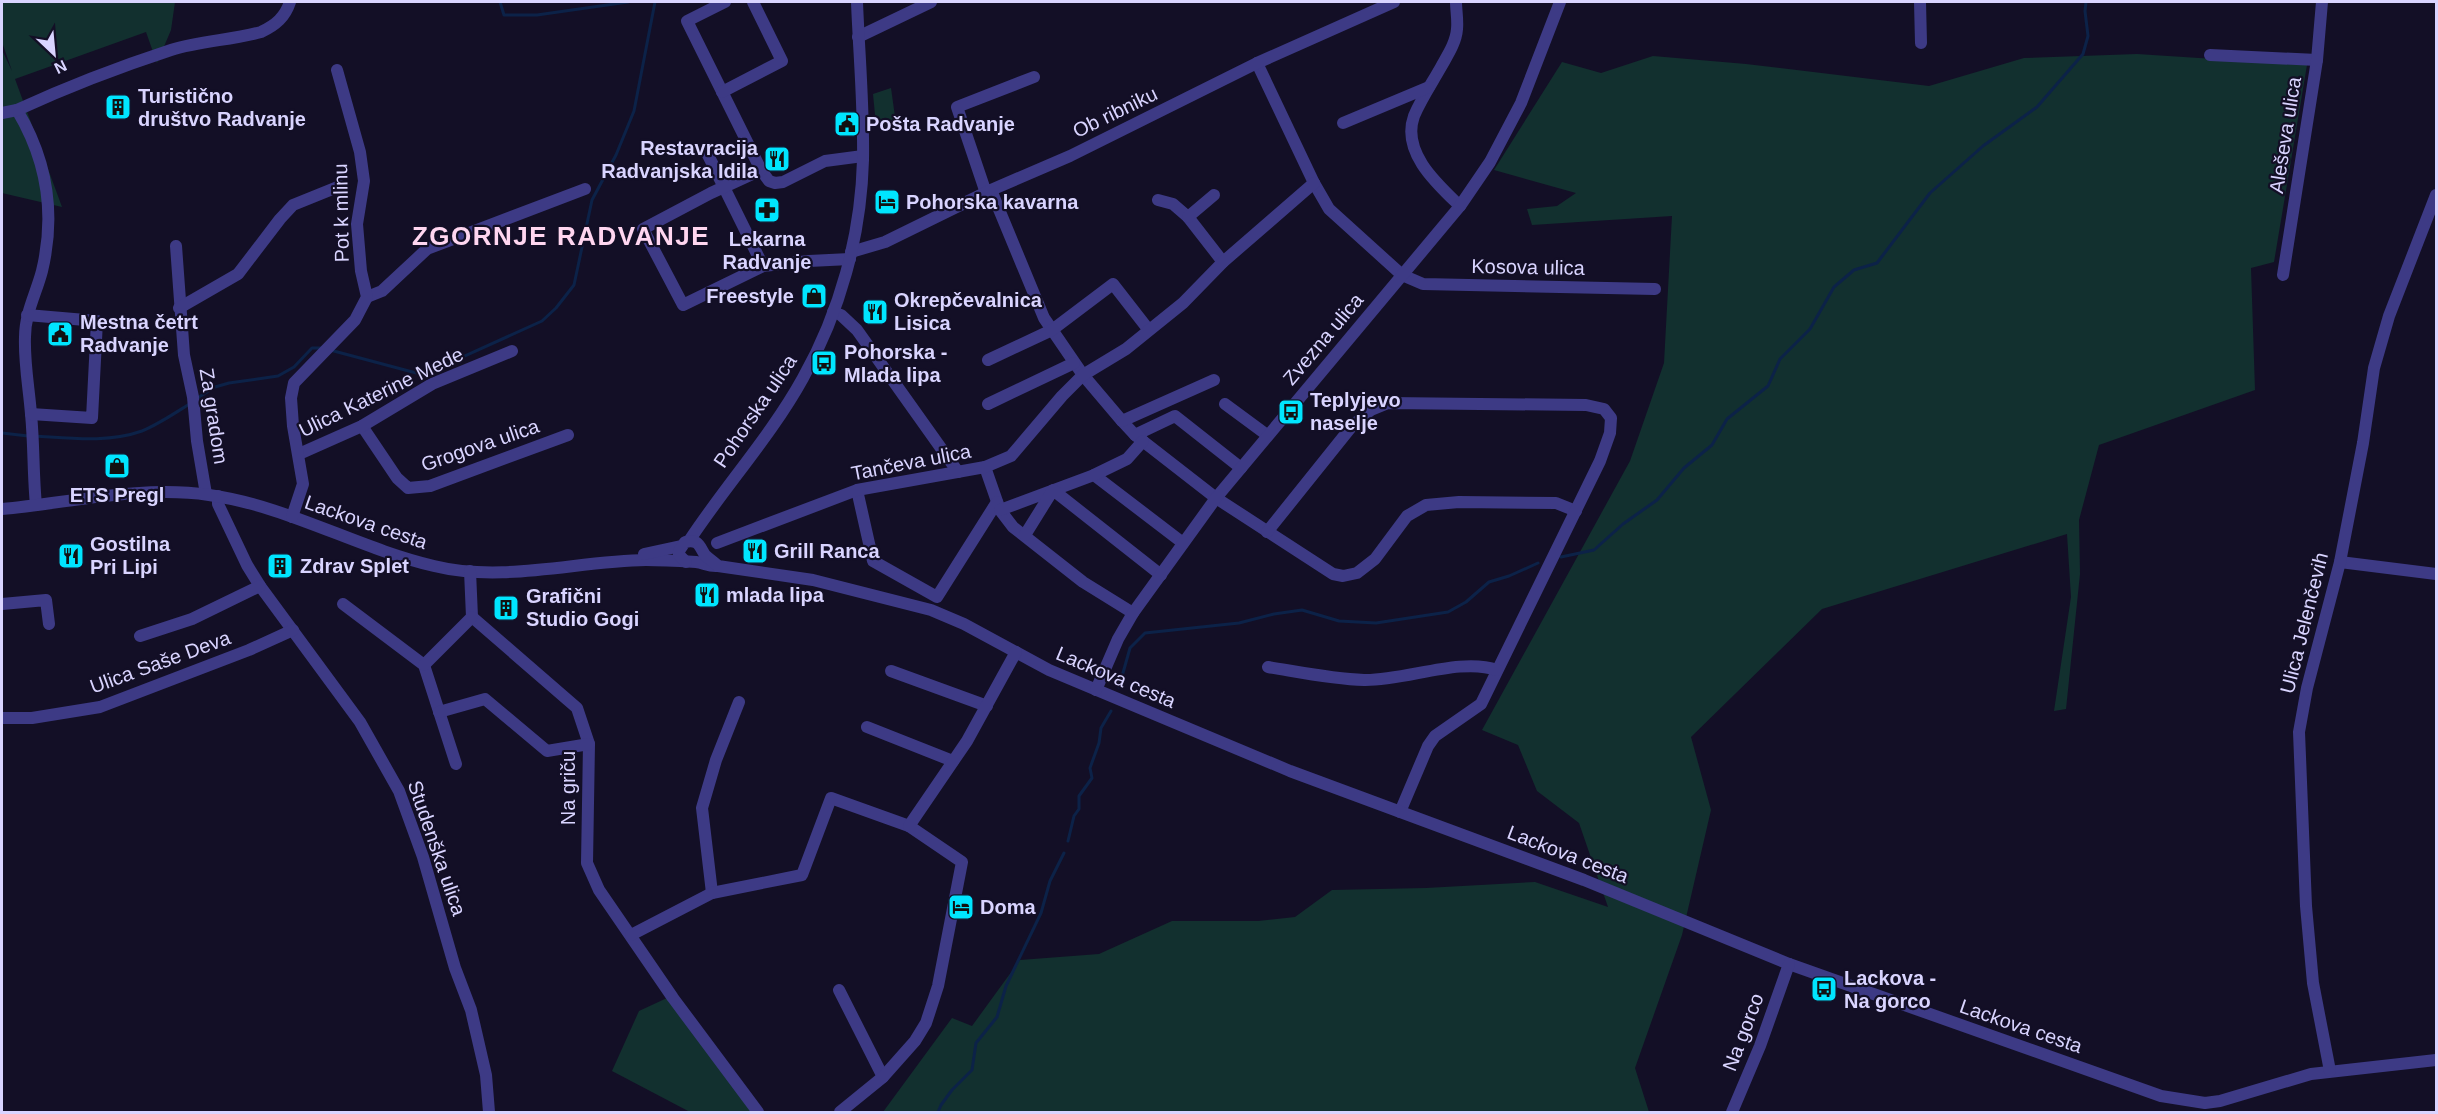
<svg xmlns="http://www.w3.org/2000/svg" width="2438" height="1114" viewBox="0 0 2438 1114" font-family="Helvetica,sans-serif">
<rect width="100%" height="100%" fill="#130f26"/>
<!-- green -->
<g fill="#12302f">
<polygon points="2,2 175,2 171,30 157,63 146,32 15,79 62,207 2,193 2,50 12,71 2,42"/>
<polygon points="2137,54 2307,65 2274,262 2251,268 2255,390 2099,445 2079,520 2080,574 2066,709 2054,711 2071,597 2067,534 1822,609 1691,737 1711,810 1682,935 1635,1068 1649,1112 883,1112 952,1018 972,1026 1020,960 1099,954 1172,921 1258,921 1295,917 1332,890 1426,888 1535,882 1608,907 1579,823 1537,791 1518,745 1482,730 1630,461 1664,363 1672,216 1532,225 1527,209 1557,206 1576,193 1494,170 1562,62 1601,73 1653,56 1746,64 1929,86 2024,58"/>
<polygon points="891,88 896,124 876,125 873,94"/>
<polygon points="667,998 752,1112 690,1112 612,1071 639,1011"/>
</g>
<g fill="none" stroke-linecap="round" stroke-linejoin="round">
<!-- stream -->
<g stroke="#0c2248" stroke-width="3">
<polyline points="500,2 504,15 537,15 628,2"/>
<polyline points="330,350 420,374 436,369 542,321 556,308 574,285 592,200 616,155 634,111 655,2"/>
<polyline points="196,399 215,387 229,383 278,376 294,367 312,348 324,348"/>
<polyline points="2,433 28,436"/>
<path d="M35,436C70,438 108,443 142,431C159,424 175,413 191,403"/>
<polyline points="1561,557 1594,550 1623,524 1657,500 1684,468 1712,445 1727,419 1768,386 1780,359 1810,329 1834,287 1854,270 1877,263 1930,193 1983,146 2037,107 2083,54 2088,36 2085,11 2086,2"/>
<polyline points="1119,687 1130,648 1145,633 1239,623 1274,614 1302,610 1339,621 1376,623 1448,612 1466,602 1489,582 1509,576 1538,563"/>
<polyline points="1068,841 1074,816 1079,809 1079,796 1092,778 1090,768 1099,743 1101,728 1111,711"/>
<polyline points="938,1112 941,1105 952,1090 972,1070 976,1043 997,1017 1006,986 1041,913 1050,881 1064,853"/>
</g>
<!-- minor -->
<g stroke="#3d3a85" stroke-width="12">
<polyline points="725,2 687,21 761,170 769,181 775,183 783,182 825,161 863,156"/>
<path d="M1456,2C1456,10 1458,20 1457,29C1456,43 1447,56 1441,67C1432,83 1421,99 1414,116C1401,152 1437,184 1460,206"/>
<polyline points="1920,2 1921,43"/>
<polyline points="858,37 931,2"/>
<polyline points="2210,55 2317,60"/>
<polyline points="1257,63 1314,183 1329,209 1402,275 1423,284 1655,289"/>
<polyline points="722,92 782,61 753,2"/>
<path d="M17,110C47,160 56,213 42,271C36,294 25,313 25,337C24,363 29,388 31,414C34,444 33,475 36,505"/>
<path d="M2,113L17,110C67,87 119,67 171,50C200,41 232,40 261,32C276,25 285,17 290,2"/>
<polyline points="1343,123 1429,87"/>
<polyline points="708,155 763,266"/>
<polyline points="761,170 711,193 643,229 683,305 763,266 809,261 850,259"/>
<polyline points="991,190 1044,318 1083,375 1122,421 1135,435 1216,498 1333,574 1343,576 1357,573 1375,559 1407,516 1426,505 1459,502 1556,503 1576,511"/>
<polyline points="986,193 957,107 1034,77"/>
<polyline points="1158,200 1173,204 1188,217 1223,262"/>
<polyline points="1188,217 1214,195"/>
<polyline points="176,246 184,355 193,397 197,441 206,494"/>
<polyline points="851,252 885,242 991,190 1070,156 1257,63 1394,2"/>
<polyline points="2283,275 2317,60 2322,2"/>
<polyline points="367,297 382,291 427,249 585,189"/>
<polyline points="179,308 238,274 280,219 293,205 340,186"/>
<polyline points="833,312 841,315 857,330 958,472"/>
<polyline points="27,315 97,321 92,418 31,414"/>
<polyline points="988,360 1052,330 1113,284 1148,329"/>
<polyline points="988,404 1074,363"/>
<polyline points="1225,404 1267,435"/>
<polyline points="1122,421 1214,380"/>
<polyline points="362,426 397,478 408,488 430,486 568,435"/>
<polyline points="1135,435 1175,416 1241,468"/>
<polyline points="299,454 362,426 432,384 512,351"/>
<polyline points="985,467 1000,510 1013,527 1083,582 1133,613"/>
<polyline points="1094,475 1183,543"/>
<polyline points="857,490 873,561 937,597 997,502"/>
<polyline points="218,496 218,504 247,565 260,586 360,722 399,791 423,857 455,968 471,1010 486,1075 489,1112"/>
<path d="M2,509C69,503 141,485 209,495C288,506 357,548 434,566C503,583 576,561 646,560C662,560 679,561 696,562C704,563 709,567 718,566"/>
<polyline points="1000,510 1094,475 1127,459 1143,441"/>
<polyline points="292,517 303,484 293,426 291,398 294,383 355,320 367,297 361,271 357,224 364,181 360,152 337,70"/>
<polyline points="1267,532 1352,426 1371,410 1388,403 1586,405 1604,409 1611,418 1610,433 1600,461 1481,704 1435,736 1428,746 1400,812"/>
<polyline points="1025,535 1053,490 1161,575"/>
<path d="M689,541C725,486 771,436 803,378C840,312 861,236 863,160C864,108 859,54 857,2"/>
<polyline points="717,543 857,490 985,467 1011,456 1062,396 1083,375 1126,349 1183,303 1223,262 1314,183"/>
<polyline points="644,554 681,546"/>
<path d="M686,562L679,555V551L685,542C699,539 699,546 705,555C709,559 714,562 718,566L813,580L931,610L964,624L1049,670L1290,771L1584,880L1789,964L2161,1096L2205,1103L2220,1101L2311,1074L2436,1060"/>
<polyline points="2340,562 2436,574"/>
<polyline points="470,571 472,617 577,708 589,744 587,863 599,890 673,998 758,1112"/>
<polyline points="2,604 46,600 49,624"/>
<polyline points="343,604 424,665 456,764"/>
<polyline points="140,636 192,619 260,586"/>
<polyline points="424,665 472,617"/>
<path d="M1268,667C1299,672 1332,679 1364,680C1405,681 1460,657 1497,670"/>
<polyline points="891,671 987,706"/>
<polyline points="1096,690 1118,639 1133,613 1216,498 1460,206 1490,162 1521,103 1560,2"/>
<polyline points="439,712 485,699 547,751 589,744"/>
<polyline points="2,718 32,718 100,707 249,650 293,630"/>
<polyline points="867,727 953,761"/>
<polyline points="712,893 702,808 716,760 739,702"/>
<polyline points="631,935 712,893 802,875 831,798 909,826"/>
<polyline points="839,990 883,1077"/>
<polyline points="2330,1071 2313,983 2306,906 2299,732 2307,688 2340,562 2363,443 2374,368 2389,316 2436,195"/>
<polyline points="840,1112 883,1077 915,1041 926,1023 938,986 962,862 909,826 967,741 1016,652"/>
<polyline points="1732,1112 1760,1046 1789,964"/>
</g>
</g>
<!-- icons -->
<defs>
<g id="building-square" transform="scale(1.35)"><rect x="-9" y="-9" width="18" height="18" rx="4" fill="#00e5ff" stroke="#130f26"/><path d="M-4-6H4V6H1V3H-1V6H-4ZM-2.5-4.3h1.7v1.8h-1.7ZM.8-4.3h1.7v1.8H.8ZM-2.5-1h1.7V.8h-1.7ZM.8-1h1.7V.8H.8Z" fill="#111"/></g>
<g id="civic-square" transform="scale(1.35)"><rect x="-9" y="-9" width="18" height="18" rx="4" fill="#00e5ff" stroke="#130f26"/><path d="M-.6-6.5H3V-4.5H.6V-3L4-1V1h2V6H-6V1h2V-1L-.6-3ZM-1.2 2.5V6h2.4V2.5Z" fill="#111"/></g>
<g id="restaurant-square" transform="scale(1.35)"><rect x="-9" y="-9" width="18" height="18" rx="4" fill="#00e5ff" stroke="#130f26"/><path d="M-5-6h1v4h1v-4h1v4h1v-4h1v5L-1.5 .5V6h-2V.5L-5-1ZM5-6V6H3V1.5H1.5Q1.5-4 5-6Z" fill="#111"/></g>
<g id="hotel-square" transform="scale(1.35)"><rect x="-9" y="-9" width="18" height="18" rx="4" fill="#00e5ff" stroke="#130f26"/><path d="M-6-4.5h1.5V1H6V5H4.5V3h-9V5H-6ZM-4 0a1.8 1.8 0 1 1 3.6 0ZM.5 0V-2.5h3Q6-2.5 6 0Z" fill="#111"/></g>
<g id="pharmacy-square" transform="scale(1.35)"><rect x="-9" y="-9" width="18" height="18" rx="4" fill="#00e5ff" stroke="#130f26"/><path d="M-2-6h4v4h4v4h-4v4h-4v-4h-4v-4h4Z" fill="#111"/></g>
<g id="shop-square" transform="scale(1.35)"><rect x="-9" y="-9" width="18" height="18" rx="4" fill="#00e5ff" stroke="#130f26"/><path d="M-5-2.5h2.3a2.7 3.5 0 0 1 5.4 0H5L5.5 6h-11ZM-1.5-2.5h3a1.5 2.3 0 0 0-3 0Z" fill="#111"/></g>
<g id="bus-square" transform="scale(1.35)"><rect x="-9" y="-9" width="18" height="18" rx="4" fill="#00e5ff" stroke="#130f26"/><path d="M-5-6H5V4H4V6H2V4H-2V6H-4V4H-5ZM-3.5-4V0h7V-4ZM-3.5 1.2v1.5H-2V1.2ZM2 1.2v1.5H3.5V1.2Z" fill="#111"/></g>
</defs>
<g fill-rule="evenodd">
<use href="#building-square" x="118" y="107"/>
<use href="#civic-square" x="847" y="124"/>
<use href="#restaurant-square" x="777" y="159"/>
<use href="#hotel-square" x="887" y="202"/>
<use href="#pharmacy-square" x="767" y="210"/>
<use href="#shop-square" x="814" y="296"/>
<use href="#restaurant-square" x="875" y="312"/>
<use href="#civic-square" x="60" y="334"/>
<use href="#bus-square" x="824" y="363"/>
<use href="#bus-square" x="1291" y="412"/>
<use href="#shop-square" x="117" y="466"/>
<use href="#restaurant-square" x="755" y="551"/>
<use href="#restaurant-square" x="71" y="556"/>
<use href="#building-square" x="280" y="566"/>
<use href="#restaurant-square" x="707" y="595"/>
<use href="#building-square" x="506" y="608"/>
<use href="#hotel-square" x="961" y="907"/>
<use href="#bus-square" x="1824" y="989"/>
</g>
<g text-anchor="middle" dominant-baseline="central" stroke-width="4.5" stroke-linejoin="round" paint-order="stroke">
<!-- poi labels -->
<g font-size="20" font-weight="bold" fill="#d9d4ff" stroke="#130f26" text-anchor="start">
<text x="138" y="96">Turistično<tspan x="138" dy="23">društvo Radvanje</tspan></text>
<text x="866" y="124">Pošta Radvanje</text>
<text x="758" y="148" text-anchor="end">Restavracija<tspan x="758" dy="23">Radvanjska Idila</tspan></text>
<text x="906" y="202">Pohorska kavarna</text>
<text x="767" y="239" text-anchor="middle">Lekarna<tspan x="767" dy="23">Radvanje</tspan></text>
<text x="794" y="296" text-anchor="end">Freestyle</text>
<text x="894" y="300">Okrepčevalnica<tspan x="894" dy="23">Lisica</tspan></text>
<text x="80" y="322">Mestna četrt<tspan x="80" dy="23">Radvanje</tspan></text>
<text x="844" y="352">Pohorska -<tspan x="844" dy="23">Mlada lipa</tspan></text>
<text x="1310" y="400">Teplyjevo<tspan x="1310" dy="23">naselje</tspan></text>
<text x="117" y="495" text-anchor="middle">ETS Pregl</text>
<text x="90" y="544">Gostilna<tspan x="90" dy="23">Pri Lipi</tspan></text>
<text x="774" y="551">Grill Ranca</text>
<text x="300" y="566">Zdrav Splet</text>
<text x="726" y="595">mlada lipa</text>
<text x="526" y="596">Grafični<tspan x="526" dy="23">Studio Gogi</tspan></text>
<text x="980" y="907">Doma</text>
<text x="1844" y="978">Lackova -<tspan x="1844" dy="23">Na gorco</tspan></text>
</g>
<!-- street labels -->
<g font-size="20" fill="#d9d4ff" stroke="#130f26">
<text transform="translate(1115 112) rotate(-26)">Ob ribniku</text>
<text transform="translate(2285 135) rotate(-81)">Aleševa ulica</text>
<text transform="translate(341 213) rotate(-91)">Pot k mlinu</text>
<text transform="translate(1528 267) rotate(1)">Kosova ulica</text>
<text transform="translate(1323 339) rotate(-50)">Zvezna ulica</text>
<text transform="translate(381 392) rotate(-26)">Ulica Katerine Mede</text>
<text transform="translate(755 411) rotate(-56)">Pohorska ulica</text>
<text transform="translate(214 416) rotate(81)">Za gradom</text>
<text transform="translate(480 445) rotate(-19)">Grogova ulica</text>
<text transform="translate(911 462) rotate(-11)">Tančeva ulica</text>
<text transform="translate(366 522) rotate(19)">Lackova cesta</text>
<text transform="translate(2304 623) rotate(-76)">Ulica Jelenčevih</text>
<text transform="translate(160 662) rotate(-20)">Ulica Saše Deva</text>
<text transform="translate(1116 677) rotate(23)">Lackova cesta</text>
<text transform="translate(568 788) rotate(-90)">Na griču</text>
<text transform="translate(437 848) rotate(71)">Studenška ulica</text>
<text transform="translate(1568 854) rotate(21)">Lackova cesta</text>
<text transform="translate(2021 1026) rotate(19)">Lackova cesta</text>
<text transform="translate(1743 1032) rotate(-69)">Na gorco</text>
</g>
<!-- district labels -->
<g font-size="26" font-weight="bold" letter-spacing="1.5" fill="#ffd6f0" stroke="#130f26">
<text x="561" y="236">ZGORNJE RADVANJE</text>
</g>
</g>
<!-- border -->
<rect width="2438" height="1114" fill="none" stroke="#d9d4ff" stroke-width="6"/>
<!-- north arrow -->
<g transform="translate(54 54) rotate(154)" stroke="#130f26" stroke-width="4.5" paint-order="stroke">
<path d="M0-4.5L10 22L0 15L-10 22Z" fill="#d9d4ff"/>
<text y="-9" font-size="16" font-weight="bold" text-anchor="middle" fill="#d9d4ff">N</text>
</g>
</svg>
